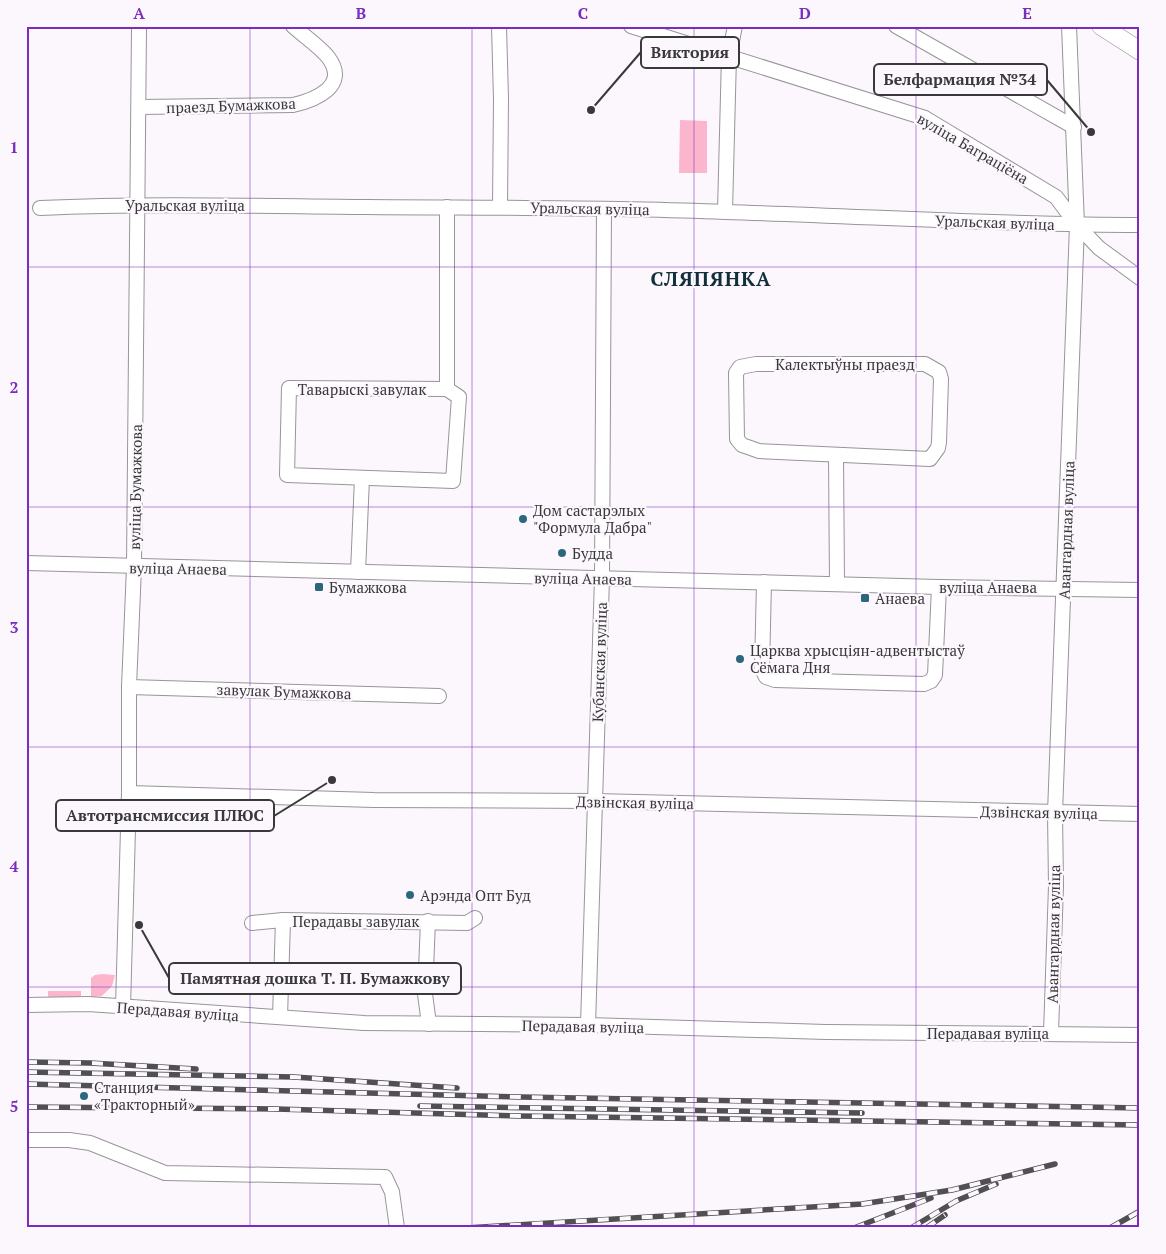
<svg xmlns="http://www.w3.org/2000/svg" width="1166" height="1254" viewBox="0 0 1166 1254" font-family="'PT Serif',serif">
<rect width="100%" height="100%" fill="#fcf7fd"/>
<!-- green -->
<g fill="#fbb6cd">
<polygon points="680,120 707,121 707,173 679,173"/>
<polygon points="102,974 115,975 112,986 102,996 91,997 91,978 95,975"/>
<polygon points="48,991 81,991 81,998 48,997"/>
</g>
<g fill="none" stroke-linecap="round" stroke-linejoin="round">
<!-- minor casing -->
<g stroke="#989499" stroke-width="16">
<g id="minor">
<polyline points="499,26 501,99 500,206"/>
<polyline points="631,26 925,118 1056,197 1077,225 1099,248 1140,278"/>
<polyline points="896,26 1074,127"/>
<path d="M139,107L293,105C315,100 350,86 328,57C319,46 304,36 293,26"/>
<path d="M40,208C149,203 257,206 366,207C486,208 605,207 725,212C863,216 1002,225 1140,225"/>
<polyline points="725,211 729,56 735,26"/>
<polygon points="756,364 925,364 939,372 941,379 939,442 938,448 930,459 759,451 742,445 737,439 736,373 740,367"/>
<polyline points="447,389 289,388 287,475 453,481 459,397 447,389 447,207"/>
<polyline points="836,455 837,584"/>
<polyline points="26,563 939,587 1140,590"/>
<polyline points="358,572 362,478"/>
<polyline points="764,582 762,669 766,677 775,680 924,684 931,681 935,675 939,587"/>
<polyline points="129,687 439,696"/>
<polyline points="129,793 374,800 595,801 1140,814"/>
<polyline points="428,921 425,994 429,1024"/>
<polyline points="252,923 283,920 467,923 475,918"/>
<polyline points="26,1005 88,1004 364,1023 588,1025 826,1032 1140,1035"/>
<polyline points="123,1007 129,793 129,687 134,567 139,26"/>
<polyline points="280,1017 283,920"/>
<polyline points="588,1025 602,578 604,209"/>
<polyline points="1051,1033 1056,886 1055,813 1077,225 1069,26"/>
<polyline points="26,1140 69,1140 90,1143 165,1173 385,1177 392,1192 397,1228"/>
</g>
</g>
<!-- major casing -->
<g stroke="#989499" stroke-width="19">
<polyline id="major" points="1101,26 1140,51"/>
</g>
<!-- minor -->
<use href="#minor" stroke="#fff" stroke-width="14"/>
<!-- major -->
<use href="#major" stroke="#fff" stroke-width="18"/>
<!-- rail casing -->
<g stroke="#504f51" stroke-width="5.5">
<g id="rail">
<polyline points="26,1062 90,1063 196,1069"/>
<polyline points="26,1072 294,1077 457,1088"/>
<polyline points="26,1084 521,1097 1140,1108"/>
<polyline points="420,1106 862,1113"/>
<polyline points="26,1107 276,1109 519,1116 1140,1125"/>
<polyline points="466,1228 862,1204 952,1190 1055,1164"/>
<polyline points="854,1228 931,1198"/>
<polyline points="911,1228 956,1201 996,1184"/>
<polyline points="926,1228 945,1215"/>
<polyline points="1110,1228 1140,1211"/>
</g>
</g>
<!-- rail -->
<use href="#rail" stroke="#fcf7fd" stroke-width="4" stroke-dasharray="11" stroke-linecap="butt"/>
</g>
<!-- grid -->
<path fill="none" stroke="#7b2cbf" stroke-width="1" stroke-opacity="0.55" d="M250,26V1228M472,26V1228M694,26V1228M916,26V1228M26,267H1140M26,507H1140M26,747H1140M26,987H1140"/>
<!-- markers -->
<g fill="#2b677e" stroke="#fcf7fd" stroke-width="2">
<circle cx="523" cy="519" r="5"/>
<circle cx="562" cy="553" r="5"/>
<rect x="314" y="582" width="10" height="10" rx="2.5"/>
<rect x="860" y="593" width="10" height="10" rx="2.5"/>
<circle cx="740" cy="659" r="5"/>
<circle cx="410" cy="895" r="5"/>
<circle cx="84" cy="1096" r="5"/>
</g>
<g text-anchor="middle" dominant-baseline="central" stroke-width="4.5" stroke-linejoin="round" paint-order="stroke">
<!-- street labels -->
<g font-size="15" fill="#39383a" stroke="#fcf7fd">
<text transform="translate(231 105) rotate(-2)">праезд Бумажкова</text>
<text transform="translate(973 148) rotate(30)">вуліца Баграціёна</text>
<text x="185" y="205">Уральская вуліца</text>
<text transform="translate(590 208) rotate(1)">Уральская вуліца</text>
<text transform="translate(995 222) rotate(2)">Уральская вуліца</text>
<text x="845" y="364">Калектыўны праезд</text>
<text x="362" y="389">Таварыскі завулак</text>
<text transform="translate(135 487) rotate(-89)">вуліца Бумажкова</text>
<text transform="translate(1066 530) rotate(-88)">Авангардная вуліца</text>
<text transform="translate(178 568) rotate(1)">вуліца Анаева</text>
<text transform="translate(583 578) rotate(1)">вуліца Анаева</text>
<text x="988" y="587">вуліца Анаева</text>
<text transform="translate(599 662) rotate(-88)">Кубанская вуліца</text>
<text transform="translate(284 691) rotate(2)">завулак Бумажкова</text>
<text transform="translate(635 802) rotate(1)">Дзвінская вуліца</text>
<text transform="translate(1039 812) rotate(1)">Дзвінская вуліца</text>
<text x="356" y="921">Перадавы завулак</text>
<text transform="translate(1053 934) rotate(-89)">Авангардная вуліца</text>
<text transform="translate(178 1011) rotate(4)">Перадавая вуліца</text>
<text transform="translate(583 1026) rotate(1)">Перадавая вуліца</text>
<text x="988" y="1033">Перадавая вуліца</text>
</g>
<!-- poi labels -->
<g font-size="15" fill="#39383a" stroke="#fcf7fd" text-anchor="start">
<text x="533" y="510">Дом састарэлых<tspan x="533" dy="17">"Формула Дабра"</tspan></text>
<text x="572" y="553">Будда</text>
<text x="329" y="587">Бумажкова</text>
<text x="875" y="598">Анаева</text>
<text x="750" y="650">Царква хрысціян-адвентыстаў<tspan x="750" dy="17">Сёмага Дня</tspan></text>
<text x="420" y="895">Арэнда Опт Буд</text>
<text x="94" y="1087">Станция<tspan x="94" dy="17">«Тракторный»</tspan></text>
</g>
<!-- district labels -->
<g font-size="20" font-weight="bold" letter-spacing="1" fill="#132f3b" stroke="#fcf7fd">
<text x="711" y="278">СЛЯПЯНКА</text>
</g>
</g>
<!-- callouts -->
<path fill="none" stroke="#39383a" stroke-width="2" d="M591 110L641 52M1091 132L1047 80M332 780L274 816M139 925L169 978"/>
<g fill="#39383a" stroke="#fcf7fd" stroke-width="2">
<circle cx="591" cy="110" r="5"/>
<circle cx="1091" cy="132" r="5"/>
<circle cx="332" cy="780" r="5"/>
<circle cx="139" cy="925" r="5"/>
</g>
<g fill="#fcf7fd" stroke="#39383a" stroke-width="2">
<rect x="641" y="37" width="98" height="31" rx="5"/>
<rect x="874" y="64" width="173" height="31" rx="5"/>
<rect x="56" y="800" width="218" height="31" rx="5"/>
<rect x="169" y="963" width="292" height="31" rx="5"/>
</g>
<g font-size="16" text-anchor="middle" font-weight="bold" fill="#39383a">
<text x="690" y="58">Виктория</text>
<text x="960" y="85">Белфармация №34</text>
<text x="165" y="821">Автотрансмиссия ПЛЮС</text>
<text x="315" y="984">Памятная дошка Т. П. Бумажкову</text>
</g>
<!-- border -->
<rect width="1166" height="1254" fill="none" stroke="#fcf7fd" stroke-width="55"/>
<rect x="28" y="28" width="1110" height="1198" fill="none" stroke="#7b2cbf" stroke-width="2"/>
<g font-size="16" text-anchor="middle" font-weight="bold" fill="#7b2cbf">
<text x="139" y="19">A</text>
<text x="361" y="19">B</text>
<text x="583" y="19">C</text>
<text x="805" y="19">D</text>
<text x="1027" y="19">E</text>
<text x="14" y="153">1</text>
<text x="14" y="393">2</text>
<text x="14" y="633">3</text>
<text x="14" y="872">4</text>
<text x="14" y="1112">5</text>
</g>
</svg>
